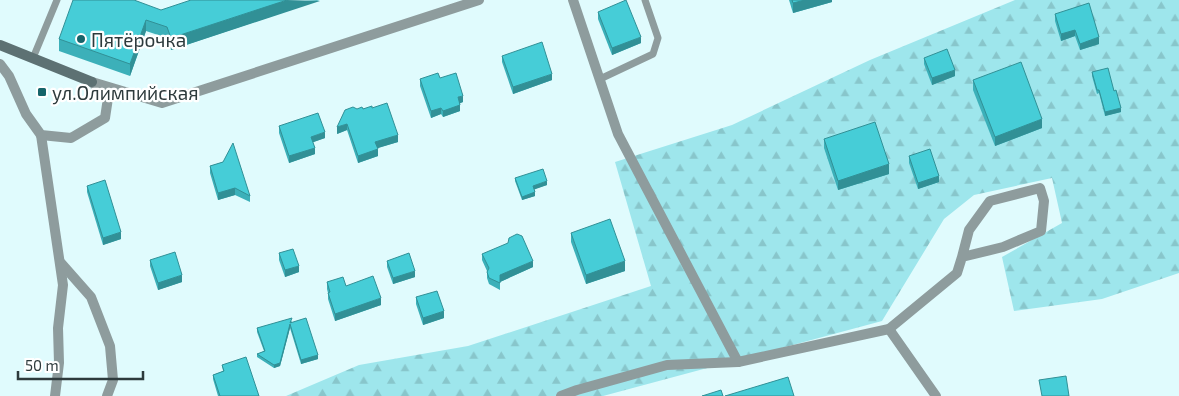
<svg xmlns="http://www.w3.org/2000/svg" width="1179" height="396" viewBox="0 0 1179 396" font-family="'Exo 2',sans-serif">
<defs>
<pattern id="forest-firs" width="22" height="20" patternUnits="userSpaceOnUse" patternTransform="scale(1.25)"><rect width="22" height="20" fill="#9ee6ec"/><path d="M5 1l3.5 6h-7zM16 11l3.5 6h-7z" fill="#88c6cb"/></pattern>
</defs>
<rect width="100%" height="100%" fill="#e0fbfd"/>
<!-- forest -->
<polygon fill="url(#forest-firs)" points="1015,0 1179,0 1179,273 1102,299 1014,311 1002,257 1062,223 1052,178 974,195 944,219 882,321 603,396 286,396 359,365 468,346 651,286 615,162 732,125 870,60"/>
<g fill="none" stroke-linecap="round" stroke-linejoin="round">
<!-- lane -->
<g stroke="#8e9c9d" stroke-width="7">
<polyline points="33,58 57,0"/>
<polyline points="600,79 653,54 658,38 645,0"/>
</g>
<!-- street -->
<g stroke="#8e9c9d" stroke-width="10">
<polyline points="573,0 618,134 738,362"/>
<polyline points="0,64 9,76 26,114 41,135 71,138 105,118 108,98 93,83"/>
<polyline points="92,82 162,103 479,0"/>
<polyline points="41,135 63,285 58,328 59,363 55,396"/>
<polyline points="61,263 91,297 110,346 113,380 107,396"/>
<polyline points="889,329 936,396"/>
<polyline points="561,396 577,390 667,365 738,362 889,329 957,273 962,257 1003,247 1041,231 1044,201 1040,188 990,201 969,230 962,257"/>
</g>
<!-- secondary -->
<polyline stroke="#5d7173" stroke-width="10" points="0,45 92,82"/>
</g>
<!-- wall -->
<g fill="#3cb0b9">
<polygon points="320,0 171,50 167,38 146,31 130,76 59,51 59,39 161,10"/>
<polygon points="789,0 832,0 832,2 793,13"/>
<polygon points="598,12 641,43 612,55 598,19"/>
<polygon points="1055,14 1099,44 1080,50 1075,36 1061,41 1055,21"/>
<polygon points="502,56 552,80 513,94 502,62"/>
<polygon points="924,58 955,76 932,85 924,64"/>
<polygon points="1092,72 1121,112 1105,116 1099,93 1097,94 1092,76"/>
<polygon points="440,78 463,102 460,103 460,111 443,117 441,114 431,118 420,86 420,79"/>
<polygon points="973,80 1042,128 995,146 973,90"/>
<polygon points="372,108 398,142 377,148 378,156 358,163 347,130 337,134 357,109"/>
<polygon points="279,126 325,138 313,142 315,154 289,163 279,133"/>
<polygon points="824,139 889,174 838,190 824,148"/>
<polygon points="909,156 939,182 918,189 909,163"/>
<polygon points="223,162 250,196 250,202 235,195 218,200 210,173 210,166"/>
<polygon points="515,178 547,185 534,189 535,196 522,200 515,181"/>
<polygon points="87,186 121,239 103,245 87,192"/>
<polygon points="571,233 625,271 586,284 571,242"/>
<polygon points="279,253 299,272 285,277 279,260"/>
<polygon points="482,254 533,267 500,282 500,290 489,284 487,278 487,271 482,260"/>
<polygon points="150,260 182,282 158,290 150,266"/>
<polygon points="387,261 415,277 393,284 387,267"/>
<polygon points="327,282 346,286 381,305 335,321 328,299 328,293 327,289"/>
<polygon points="416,297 444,318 423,325 416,304"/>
<polygon points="292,321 291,323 318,359 301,364 290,328 280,366 274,368 257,357 257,354 264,351 257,332 257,328"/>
<polygon points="222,365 259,396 218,396 213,379 213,375 223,371"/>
</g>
<!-- shaded-wall -->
<g fill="#319096">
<polygon points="287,0 320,1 171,50 171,38"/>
<polygon points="805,0 832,0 832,2 793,13 793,3"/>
<polygon points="146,20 146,31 130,76 130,64"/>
<polygon points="1075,30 1075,36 1061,41 1061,34"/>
<polygon points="641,37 641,43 612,55 612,48"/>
<polygon points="1099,37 1099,44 1080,50 1080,44"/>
<polygon points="955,70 955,76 932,85 932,78"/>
<polygon points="552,74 552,80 513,94 513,87"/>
<polygon points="463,96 463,102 458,104 458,97"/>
<polygon points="460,105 460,111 443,117 443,111"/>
<polygon points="441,108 441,114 431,118 431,111"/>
<polygon points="1121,108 1121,112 1105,116 1105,112"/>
<polygon points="1042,119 1042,128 995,146 995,137"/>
<polygon points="347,124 347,130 337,134 337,127"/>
<polygon points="325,132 325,138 311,143 311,137"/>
<polygon points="398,135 398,142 375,149 375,142"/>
<polygon points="315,148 315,154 289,163 289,156"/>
<polygon points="378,149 378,156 358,163 358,156"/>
<polygon points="889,164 889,174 838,190 838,181"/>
<polygon points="939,176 939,182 918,189 918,183"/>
<polygon points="547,181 547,185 533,190 533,186"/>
<polygon points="235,188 235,195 218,200 218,193"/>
<polygon points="535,192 535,196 522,200 522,197"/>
<polygon points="121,232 121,239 103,245 103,238"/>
<polygon points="533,261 533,267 500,282 500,290 500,275"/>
<polygon points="625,261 625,271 586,284 586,275"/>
<polygon points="299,266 299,272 285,277 285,270"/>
<polygon points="415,271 415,277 393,284 393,278"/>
<polygon points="182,275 182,282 158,290 158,283"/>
<polygon points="381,298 381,305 335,321 335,314"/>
<polygon points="444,311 444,318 423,325 423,318"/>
<polygon points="290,324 290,328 280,366 274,368 274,365"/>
<polygon points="318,355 318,359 301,364 301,360"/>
</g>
<!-- building -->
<g fill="#46cdd7" stroke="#319096">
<polygon points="73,0 134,0 161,10 191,0 287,0 171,38 167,27 146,20 130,64 59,39"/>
<polygon points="626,0 641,37 612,48 598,12"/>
<polygon points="792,0 805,0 793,3"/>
<polygon points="1089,3 1099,37 1080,44 1075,30 1061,34 1055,14"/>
<polygon points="542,42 552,74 513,87 502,56"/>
<polygon points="947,49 955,70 932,78 924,58"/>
<polygon points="1021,62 1042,119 995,137 973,80"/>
<polygon points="1108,68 1114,91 1116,90 1121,108 1105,112 1099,90 1097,90 1092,72"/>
<polygon points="438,73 440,78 456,73 463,96 458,97 460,105 443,111 441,108 431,111 420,79"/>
<polygon points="387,103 398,135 375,142 378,149 358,156 347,124 337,127 345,110 353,107 357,109 362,107 363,109 372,106 372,108"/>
<polygon points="318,113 325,132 311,137 315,148 289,156 279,126"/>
<polygon points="875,122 889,164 838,181 824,139"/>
<polygon points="233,143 250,196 235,188 218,193 210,166 223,162"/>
<polygon points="930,149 939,176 918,183 909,156"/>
<polygon points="543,169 547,181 533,186 535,192 522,197 515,178"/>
<polygon points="105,180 121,232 103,238 87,186"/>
<polygon points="610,219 625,261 586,275 571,233"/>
<polygon points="517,234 522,236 533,261 500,275 500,283 489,278 487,272 489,268 482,254 508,243 509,238"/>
<polygon points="293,249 299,266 285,270 279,253"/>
<polygon points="175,252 182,275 158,283 150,260"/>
<polygon points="409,253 415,271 393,278 387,261"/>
<polygon points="373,276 381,298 335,314 328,293 330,292 327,282 343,277 346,286"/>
<polygon points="437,291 444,311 423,318 416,297"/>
<polygon points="292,318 290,323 306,318 318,355 301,360 290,324 280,363 274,365 257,354 265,351 257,328"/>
<polygon points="246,357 259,396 220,396 213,375 224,371 222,365"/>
<polygon points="1066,376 1069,396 1042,396 1039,380"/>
<polygon points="788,377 794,396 725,396"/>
<polygon points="721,390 723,396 702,396"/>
</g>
<!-- markers -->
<g fill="#16646a" stroke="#fff" stroke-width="2">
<circle cx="81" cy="39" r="5"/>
<rect x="37" y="87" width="10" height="10" rx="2.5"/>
</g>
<g text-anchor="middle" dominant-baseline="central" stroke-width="4.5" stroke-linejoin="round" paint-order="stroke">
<!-- poi labels -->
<g font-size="19" fill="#2d3a3c" stroke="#fff" text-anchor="start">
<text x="91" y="39">Пятёрочка</text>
<text x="52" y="92">ул.Олимпийская</text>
</g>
</g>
<!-- scale -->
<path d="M18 371v8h125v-8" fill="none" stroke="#2d3a3c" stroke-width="2.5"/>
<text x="25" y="371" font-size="15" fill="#2d3a3c" stroke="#ffffff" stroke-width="4" paint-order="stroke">50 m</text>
</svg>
